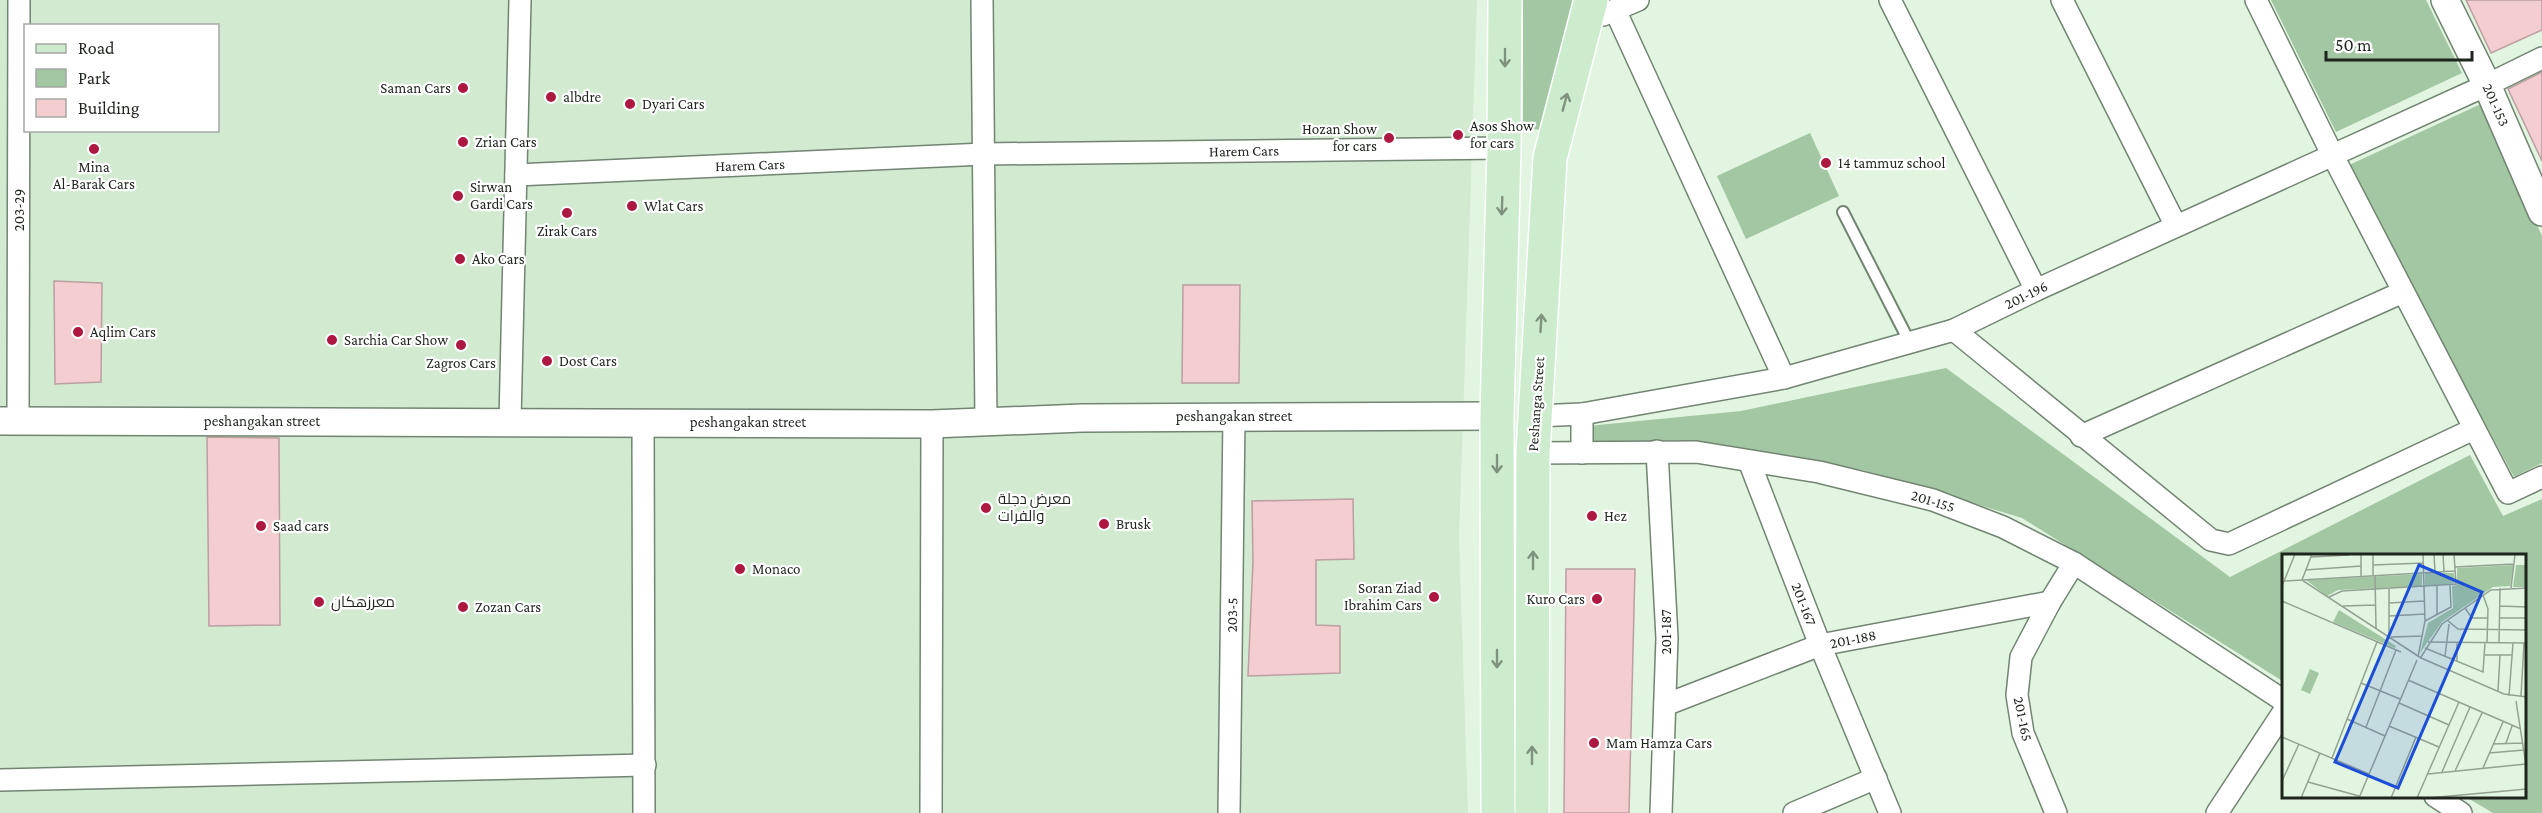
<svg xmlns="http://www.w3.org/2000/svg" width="2542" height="813" viewBox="0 0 2542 813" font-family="'Crimson Pro',Cairo,serif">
<rect width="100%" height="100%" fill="#e2f5e1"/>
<!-- built -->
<path fill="#d1ead0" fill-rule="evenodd" d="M0,0H1477L1459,538L1468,813H0ZM26,26H218V130H26Z"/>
<!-- green -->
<g fill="#a3c7a2">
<polygon points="1523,0 1575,0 1554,130 1523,129"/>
<polygon points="2271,0 2426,0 2462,73 2336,132"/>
<polygon points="2483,103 2542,236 2542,463 2514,477 2347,166"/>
<polygon points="1810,133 1839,196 1746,239 1717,176"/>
<polygon points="1946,368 2230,577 2470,455 2503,516 2542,499 2542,813 2493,813 2466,797 2526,796 2526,555 2284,555 2284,682 2022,518 1863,470 1675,440 1592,446 1588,426 1741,411"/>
</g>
<!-- building -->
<g fill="#f3cdcf" stroke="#bc9fa1" stroke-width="1.5">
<polygon points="2466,0 2542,0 2542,30 2491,53"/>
<polygon points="2542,72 2542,161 2508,89"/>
<polygon points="54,281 102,283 101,382 55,384"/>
<polygon points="1183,285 1240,285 1239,383 1182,383"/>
<polygon points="207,437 279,438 280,625 209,626"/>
<polygon points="1353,499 1354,559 1316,560 1316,625 1340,626 1340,673 1248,676 1253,561 1252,501"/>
<polygon points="1566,569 1635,569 1629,813 1564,813"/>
</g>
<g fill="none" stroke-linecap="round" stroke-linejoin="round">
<!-- service casing -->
<g stroke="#728472" stroke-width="14">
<polyline id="service" points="1843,212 1910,343"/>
</g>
<!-- minor casing -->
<g stroke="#728472" stroke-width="24">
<g id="minor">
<polyline points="982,0 986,422"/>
<polyline points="1890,0 2036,290"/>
<polyline points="2062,0 2176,226"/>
<polyline points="2256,0 2333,156 2508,493 2542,477"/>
<polyline points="1615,10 1784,378"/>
<polyline points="1603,15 1638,0"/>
<polyline points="516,175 984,154 1504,148"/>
<polyline points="1954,330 2211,540 2229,544 2474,429"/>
<polyline points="1582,414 1582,453"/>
<polyline points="1536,416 1582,414 1784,378 1954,330 2036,290 2487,85 2542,58"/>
<polyline points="18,421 19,0"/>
<polyline points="510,421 520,0"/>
<polyline points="643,421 644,813"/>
<polyline points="2081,436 2403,292"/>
<polyline points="1657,451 1667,638 1661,813"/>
<polyline points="1533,453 1696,452 1819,472 1933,500 2003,527 2074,563 2284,701"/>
<polyline points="1749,461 1820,645 1890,813"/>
<polyline points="1665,705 1820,645 2050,602"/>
<polyline points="0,780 645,765"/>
<polyline points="2435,796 2461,813"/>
<polyline points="931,813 932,424"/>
<polyline points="1229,813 1234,416"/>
<polyline points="1794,813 1876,778"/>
<polyline points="2056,813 2023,733 2017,695 2021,657 2050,602 2074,563"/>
<polyline points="2217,813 2284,711"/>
</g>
</g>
<!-- tertiary casing -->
<g stroke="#728472" stroke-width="30">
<g id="tertiary">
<polyline points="2445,0 2487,85 2542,212"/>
<polyline points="0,421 932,424 1082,418 1497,416"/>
</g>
</g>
<!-- primary casing -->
<g stroke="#fff" stroke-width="36">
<g id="primary">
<polyline points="1498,813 1497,416 1504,148 1505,0"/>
<polyline points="1532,813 1533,453 1550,158 1591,0"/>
</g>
</g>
<!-- service -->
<use href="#service" stroke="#fff" stroke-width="10"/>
<!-- minor -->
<use href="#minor" stroke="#fff" stroke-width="21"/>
<!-- tertiary -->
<use href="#tertiary" stroke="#fff" stroke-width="27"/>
<!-- primary -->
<use href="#primary" stroke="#cdeccd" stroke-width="33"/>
</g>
<!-- one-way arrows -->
<defs><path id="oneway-shaft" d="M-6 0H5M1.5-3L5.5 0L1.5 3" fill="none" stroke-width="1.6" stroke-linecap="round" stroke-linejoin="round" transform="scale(1.5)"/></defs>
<g stroke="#7e927e">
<use href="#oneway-shaft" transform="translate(1505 58) rotate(90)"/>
<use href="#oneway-shaft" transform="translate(1565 102) rotate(-75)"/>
<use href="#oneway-shaft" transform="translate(1502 206) rotate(92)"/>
<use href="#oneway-shaft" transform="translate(1541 323) rotate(-87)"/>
<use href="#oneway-shaft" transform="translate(1497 464) rotate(90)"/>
<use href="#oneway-shaft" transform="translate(1533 560) rotate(-90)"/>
<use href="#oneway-shaft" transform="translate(1497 659) rotate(90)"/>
<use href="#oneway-shaft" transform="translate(1532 755) rotate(-90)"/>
</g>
<!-- markers -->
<g fill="#ac183f" stroke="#fff" stroke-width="2">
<circle cx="463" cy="88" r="6"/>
<circle cx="551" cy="97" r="6"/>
<circle cx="630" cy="104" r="6"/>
<circle cx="1458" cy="135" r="6"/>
<circle cx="1389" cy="138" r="6"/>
<circle cx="463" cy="142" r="6"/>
<circle cx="94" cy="149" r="6"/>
<circle cx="1826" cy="163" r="6"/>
<circle cx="458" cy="196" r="6"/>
<circle cx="632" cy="206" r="6"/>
<circle cx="567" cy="213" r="6"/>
<circle cx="460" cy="259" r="6"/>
<circle cx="78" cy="332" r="6"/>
<circle cx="332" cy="340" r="6"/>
<circle cx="461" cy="345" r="6"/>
<circle cx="547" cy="361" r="6"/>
<circle cx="986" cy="508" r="6"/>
<circle cx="1592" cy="516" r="6"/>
<circle cx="1104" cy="524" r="6"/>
<circle cx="261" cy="526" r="6"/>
<circle cx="740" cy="569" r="6"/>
<circle cx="1434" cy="597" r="6"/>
<circle cx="1597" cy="599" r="6"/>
<circle cx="319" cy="602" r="6"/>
<circle cx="463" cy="607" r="6"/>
<circle cx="1594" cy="743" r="6"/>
</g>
<g text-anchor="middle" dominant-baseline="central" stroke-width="4.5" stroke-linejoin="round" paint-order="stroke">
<!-- poi labels -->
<g font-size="15" fill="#1e251d" stroke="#fff" text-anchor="start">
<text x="451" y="88" text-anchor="end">Saman Cars</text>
<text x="563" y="97">albdre</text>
<text x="642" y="104">Dyari Cars</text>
<text x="1470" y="126">Asos Show<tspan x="1470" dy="17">for cars</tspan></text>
<text x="1377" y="129" text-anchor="end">Hozan Show<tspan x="1377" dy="17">for cars</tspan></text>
<text x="475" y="142">Zrian Cars</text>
<text x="1838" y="163">14 tammuz school</text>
<text x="94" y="167" text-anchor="middle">Mina<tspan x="94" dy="17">Al-Barak Cars</tspan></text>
<text x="470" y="187">Sirwan<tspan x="470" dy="17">Gardi Cars</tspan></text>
<text x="644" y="206">Wlat Cars</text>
<text x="567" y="231" text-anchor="middle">Zirak Cars</text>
<text x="472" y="259">Ako Cars</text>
<text x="90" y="332">Aqlim Cars</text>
<text x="344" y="340">Sarchia Car Show</text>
<text x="559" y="361">Dost Cars</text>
<text x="461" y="363" text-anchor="middle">Zagros Cars</text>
<text x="998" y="499">معرض دجلة<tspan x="998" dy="17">والفرات</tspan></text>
<text x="1604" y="516">Hez</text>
<text x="1116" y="524">Brusk</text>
<text x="273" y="526">Saad cars</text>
<text x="752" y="569">Monaco</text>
<text x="1422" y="588" text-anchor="end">Soran Ziad<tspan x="1422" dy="17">Ibrahim Cars</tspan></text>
<text x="1585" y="599" text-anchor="end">Kuro Cars</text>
<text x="331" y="602">معرزهكان</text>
<text x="475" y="607">Zozan Cars</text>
<text x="1606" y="743">Mam Hamza Cars</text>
</g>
<!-- street labels -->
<g font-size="15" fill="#1e251d" stroke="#fff">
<text transform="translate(2496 105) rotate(66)">201-153</text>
<text transform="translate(1244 151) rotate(-1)">Harem Cars</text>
<text transform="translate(750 165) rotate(-2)">Harem Cars</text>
<text transform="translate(19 210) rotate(-90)">203-29</text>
<text transform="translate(2026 295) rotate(-26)">201-196</text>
<text transform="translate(1536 404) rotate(-86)">Peshanga Street</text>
<text x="1234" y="416">peshangakan street</text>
<text x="262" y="421">peshangakan street</text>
<text x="748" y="422">peshangakan street</text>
<text transform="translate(1933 501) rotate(17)">201-155</text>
<text transform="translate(1804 604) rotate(69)">201-167</text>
<text transform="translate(1232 615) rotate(-89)">203-5</text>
<text transform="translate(1666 632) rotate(-90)">201-187</text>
<text transform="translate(1853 639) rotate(-11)">201-188</text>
<text transform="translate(2023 719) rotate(78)">201-165</text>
</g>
</g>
<!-- overview -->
<g transform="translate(2282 554)">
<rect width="244" height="244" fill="#e2f5e1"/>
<path d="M232,11L228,32L211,33L160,68L138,99L146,69L171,54L170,32L175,31V14ZM234,11H244V33H231ZM143,19H172L173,29L143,32ZM140,20V32L56,36L45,42L24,26ZM57,56L114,92L113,94L51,68ZM28,115L37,119L28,140L19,136Z" fill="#a3c7a2"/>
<path fill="none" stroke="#94a293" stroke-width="1.5" d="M30,0L20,26L173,17M79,0V22M91,0V21M152,0L153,18M161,0L162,18M29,3L67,1M91,11L141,9M173,13L232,10M23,16L79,12M93,21L94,74M2,27L20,26L139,104L222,140L245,143M0,32L13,0M155,32V61M229,34L233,0M107,35V85M201,41L206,55L205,89M47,43L60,37L174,30L172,0M0,47L119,98M107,49L142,47M61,52L93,51M218,52L245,53M183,54L190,64H206M107,62L143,60M218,64H245M165,66L176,75L245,76M143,67L169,53L168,31M109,83L141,82M146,88L245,89M175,88V108M217,89L218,34M143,94L201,118L203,89M203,101H230M163,102L167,70M136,103L143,67L141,0M139,103L160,70L209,36L245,34M126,126L239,175M79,129L118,145M216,137L218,101M227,142L231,89M239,142L242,89M234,147L244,211M117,149L167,171M65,165L103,182M107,172L157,193M84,173L114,96M0,183L87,220M224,189L230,172M211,190L241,189M207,199L242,196M50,204L95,88M201,214L221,168M173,217L200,159M160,218L188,153M146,220L244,210M0,227L17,190M26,228L77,242M19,244L38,199M77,244L135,106M109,244L134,183M135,244L177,148M146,244L245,235"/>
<path fill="#1d4ed8" fill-opacity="0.15" stroke="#1d4ed8" stroke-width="3" d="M137,11L200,38L116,234L53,208Z"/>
<rect width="244" height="244" fill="none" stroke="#1e251d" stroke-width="3"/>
</g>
<!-- legend -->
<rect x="24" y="24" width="195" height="108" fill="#ffffff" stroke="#a5a8a5" stroke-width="1.5"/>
<rect x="36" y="44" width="30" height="9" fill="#cdeccd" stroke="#a5a8a5" stroke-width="1.5"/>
<text x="78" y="54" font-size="18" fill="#1e251d">Road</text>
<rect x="36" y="69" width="30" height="18" fill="#a3c7a2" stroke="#a5a8a5" stroke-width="1.5"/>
<text x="78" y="84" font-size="18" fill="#1e251d">Park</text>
<rect x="36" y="99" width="30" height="18" fill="#f3cdcf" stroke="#a5a8a5" stroke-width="1.5"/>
<text x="78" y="114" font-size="18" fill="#1e251d">Building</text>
<!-- scale -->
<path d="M2326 51v9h146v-9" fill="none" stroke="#1e251d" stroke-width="3"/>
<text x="2335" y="51" font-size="18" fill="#1e251d" stroke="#ffffff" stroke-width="4.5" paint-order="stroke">50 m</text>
</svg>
